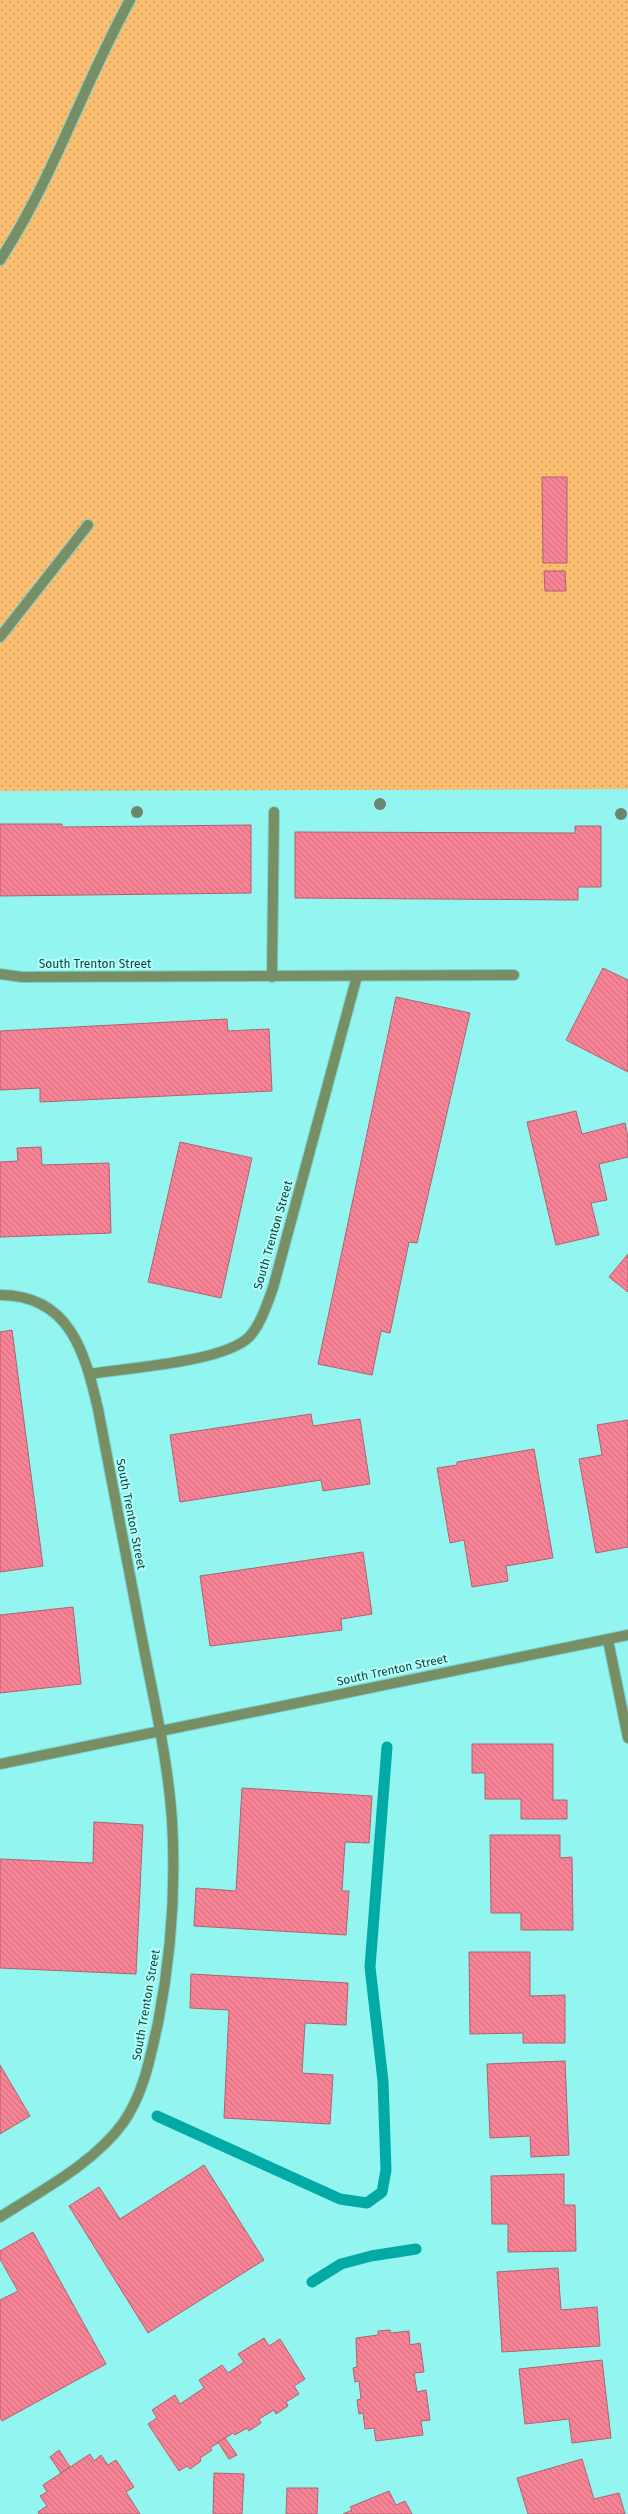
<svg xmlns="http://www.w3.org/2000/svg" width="628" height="2514" viewBox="0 0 628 2514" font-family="'Fira Sans',sans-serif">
<defs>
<pattern id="grass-dots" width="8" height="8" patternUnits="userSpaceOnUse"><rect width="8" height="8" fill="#fbbd70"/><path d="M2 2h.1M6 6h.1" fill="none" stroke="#ca9b5d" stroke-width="1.8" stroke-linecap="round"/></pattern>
<pattern id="building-back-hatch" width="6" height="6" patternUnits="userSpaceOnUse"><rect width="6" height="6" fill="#f88396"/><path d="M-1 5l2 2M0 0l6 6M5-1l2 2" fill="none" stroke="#c86d7c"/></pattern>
</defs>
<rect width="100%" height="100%" fill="#93f5f0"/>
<!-- grass -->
<polygon fill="url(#grass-dots)" points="0,0 628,0 628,789 0,791"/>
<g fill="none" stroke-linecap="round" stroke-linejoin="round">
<!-- stream -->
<g stroke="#01aaa5" stroke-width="11">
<polyline points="157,2116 340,2199 367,2203 382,2192 386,2170 383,2081 370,1967 387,1747"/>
<polyline points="312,2282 341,2264 371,2256 416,2249"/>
</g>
</g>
<!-- building -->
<g fill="url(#building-back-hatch)" stroke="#ac646f">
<polygon points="542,477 567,477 567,563 543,563"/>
<polygon points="544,571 565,571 566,591 545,591"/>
<polygon points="0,824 62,824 62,827 251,825 251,893 0,896"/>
<polygon points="575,826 601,826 601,887 578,887 578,900 295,898 295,832 575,833"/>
<polygon points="603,968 628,980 628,1072 566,1040"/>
<polygon points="396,997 470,1013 417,1243 409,1242 390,1333 381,1331 372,1375 318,1364"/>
<polygon points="227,1019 228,1031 269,1029 272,1091 40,1102 40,1088 0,1090 0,1031"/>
<polygon points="576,1111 582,1134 625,1123 628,1138 628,1157 599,1164 607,1200 591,1203 599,1235 556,1245 527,1122"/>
<polygon points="180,1142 252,1158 221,1298 148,1282"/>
<polygon points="41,1147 42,1165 109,1163 111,1233 0,1237 0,1162 18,1161 17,1148"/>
<polygon points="628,1254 628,1292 609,1277"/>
<polygon points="12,1330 43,1566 0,1572 0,1332"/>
<polygon points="311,1414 313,1426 360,1419 370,1484 323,1491 321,1480 180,1502 170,1435"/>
<polygon points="628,1420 628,1547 596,1553 579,1459 602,1455 597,1425"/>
<polygon points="534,1449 553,1558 506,1566 508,1581 472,1587 464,1540 450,1543 437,1468 457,1465 457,1462"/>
<polygon points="363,1552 372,1614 341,1619 342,1630 210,1646 200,1576"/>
<polygon points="73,1607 81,1684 0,1693 0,1615"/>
<polygon points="472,1744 553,1744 553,1800 567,1800 567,1819 521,1819 521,1799 485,1799 485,1773 472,1773"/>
<polygon points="242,1788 372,1796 369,1843 345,1842 342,1891 349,1891 346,1935 194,1926 196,1888 236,1891"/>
<polygon points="94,1822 143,1825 136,1974 0,1968 0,1859 93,1863"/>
<polygon points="490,1835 560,1835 560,1858 572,1857 573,1930 521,1930 521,1913 491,1913"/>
<polygon points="469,1952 530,1952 530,1996 565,1995 565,2043 523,2043 523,2033 470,2034"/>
<polygon points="191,1974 348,1983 346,2025 305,2023 302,2073 333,2075 330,2124 224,2118 229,2010 190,2008"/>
<polygon points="565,2061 569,2155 531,2157 530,2136 490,2138 487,2064"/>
<polygon points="0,2065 30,2116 0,2134"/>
<polygon points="204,2165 264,2260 148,2333 69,2206 99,2187 120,2219"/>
<polygon points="564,2174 564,2205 575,2205 576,2251 508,2252 508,2224 492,2224 491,2176"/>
<polygon points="33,2232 106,2364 2,2421 0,2417 0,2300 18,2291 0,2259 0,2251"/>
<polygon points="558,2268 561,2310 597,2307 600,2346 502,2352 497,2272"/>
<polygon points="390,2330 391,2333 409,2331 410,2345 420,2343 424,2372 414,2373 417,2392 426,2390 430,2420 421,2421 423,2435 376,2441 374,2428 365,2429 363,2413 359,2414 357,2400 361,2399 359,2381 355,2382 353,2368 357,2367 356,2338 378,2335 378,2331"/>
<polygon points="264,2338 269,2346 280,2339 305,2379 294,2386 299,2394 286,2402 288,2406 276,2414 274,2410 259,2419 261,2423 249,2431 247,2428 235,2435 233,2433 210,2448 212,2450 200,2458 201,2461 190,2469 187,2466 179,2471 148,2424 157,2418 152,2410 175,2395 180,2404 204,2388 199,2380 222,2365 228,2373 244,2362 238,2354"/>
<polygon points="602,2360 611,2438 572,2443 569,2419 525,2424 519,2369"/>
<polygon points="225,2438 237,2455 229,2459 218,2442"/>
<polygon points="59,2450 70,2467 61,2473 50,2457"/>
<polygon points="90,2454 94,2461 101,2455 108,2465 116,2460 134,2487 126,2492 140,2514 39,2514 38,2512 47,2506 40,2496 47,2492 43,2485"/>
<polygon points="582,2459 594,2499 619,2493 625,2514 528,2514 517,2478"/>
<polygon points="214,2473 244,2474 242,2514 213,2514"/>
<polygon points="287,2488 318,2488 317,2514 286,2514"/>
<polygon points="389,2491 396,2505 405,2501 412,2514 343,2514 352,2510 350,2507"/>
</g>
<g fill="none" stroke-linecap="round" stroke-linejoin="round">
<!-- minor casing -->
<g stroke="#7ad1cc" stroke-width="12">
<g id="minor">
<path d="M0,260C53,179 83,85 130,0"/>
<polyline points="0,637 88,525"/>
<polyline points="0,974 22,977 514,975"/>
<polyline points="272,977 274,812"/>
<path d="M0,1295C70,1295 85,1353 98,1409C113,1489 129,1569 144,1649C155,1705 168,1762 172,1820C176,1888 171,1957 158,2023C150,2058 144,2093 123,2123C93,2164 42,2190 0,2217"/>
<path d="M90,1374C127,1368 224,1362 249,1337C261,1324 267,1304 273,1288L357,976"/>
<polyline points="608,1640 628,1738"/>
<polyline points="0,1764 628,1635"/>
</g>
</g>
<!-- minor -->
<use href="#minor" stroke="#788e65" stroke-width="10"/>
</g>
<!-- trees -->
<g fill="#6a866c">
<circle cx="380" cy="804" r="6"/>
<circle cx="137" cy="812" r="6"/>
<circle cx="621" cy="814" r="6"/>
</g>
<g text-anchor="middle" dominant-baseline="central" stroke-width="4" stroke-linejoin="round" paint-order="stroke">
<!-- street labels -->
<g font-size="12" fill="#153f3d" stroke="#b3fffa">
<text x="95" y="964">South Trenton Street</text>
<text transform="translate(273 1235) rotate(-74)">South Trenton Street</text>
<text transform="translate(131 1514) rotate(79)">South Trenton Street</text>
<text transform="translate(392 1670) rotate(-12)">South Trenton Street</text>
<text transform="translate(146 2005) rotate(-80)">South Trenton Street</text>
</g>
</g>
</svg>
